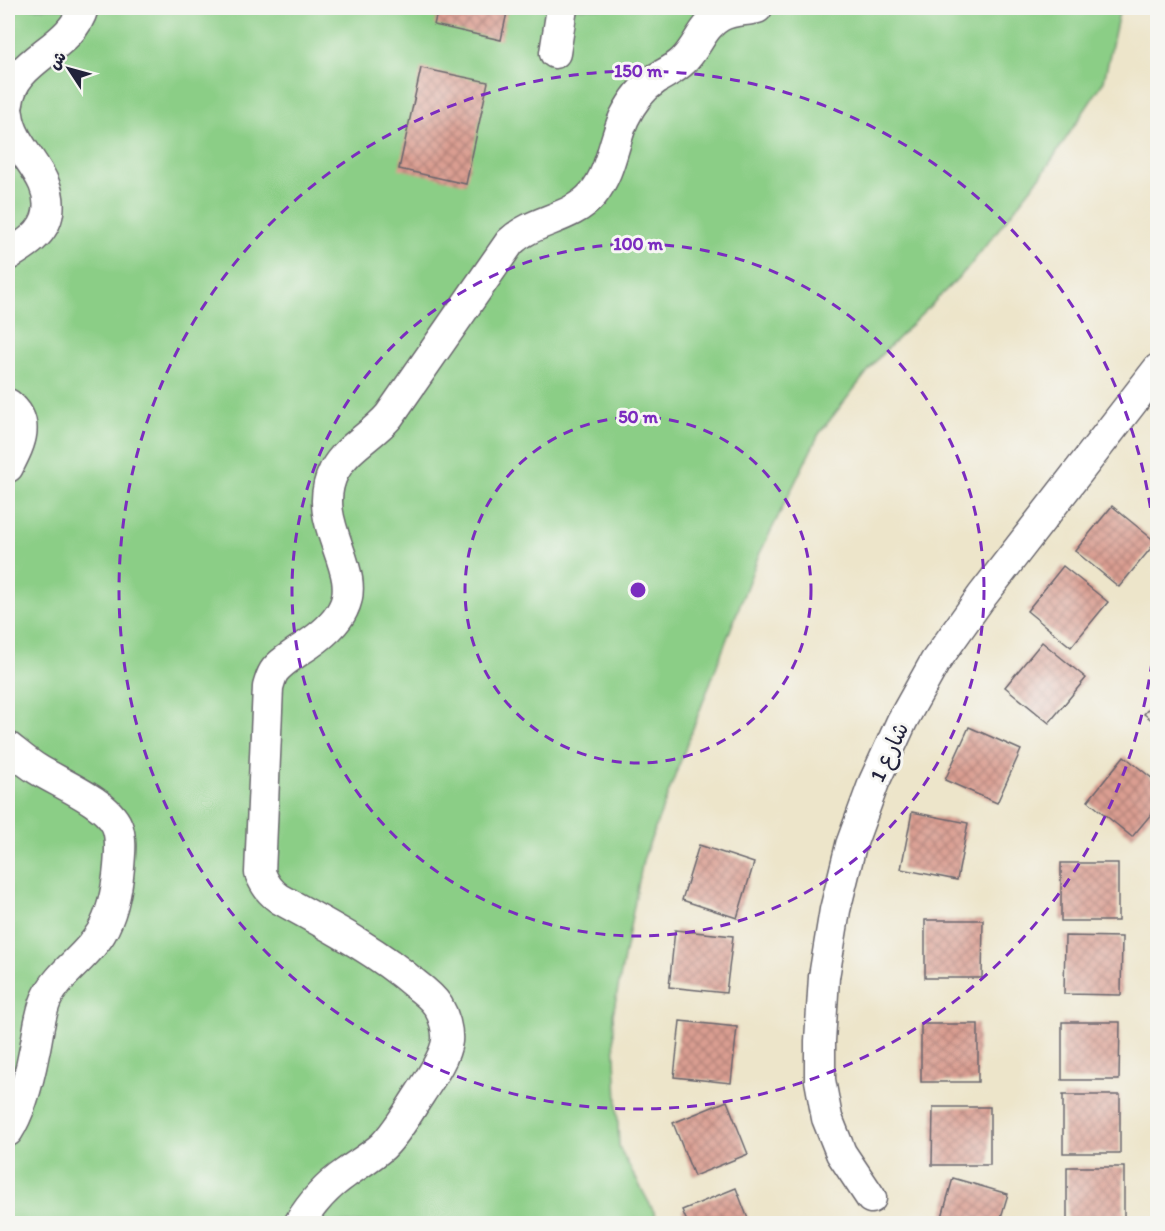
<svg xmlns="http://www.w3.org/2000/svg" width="1165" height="1231" viewBox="0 0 1165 1231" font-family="Itim,'Playpen Sans Arabic',sans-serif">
<defs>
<pattern id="building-cross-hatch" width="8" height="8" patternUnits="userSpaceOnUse" patternTransform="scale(1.5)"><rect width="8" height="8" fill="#da9e91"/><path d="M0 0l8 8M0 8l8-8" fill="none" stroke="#b08078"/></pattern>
</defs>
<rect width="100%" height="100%" fill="#f6f6f2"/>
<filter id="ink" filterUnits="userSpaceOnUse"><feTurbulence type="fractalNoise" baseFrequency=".0167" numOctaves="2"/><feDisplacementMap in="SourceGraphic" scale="12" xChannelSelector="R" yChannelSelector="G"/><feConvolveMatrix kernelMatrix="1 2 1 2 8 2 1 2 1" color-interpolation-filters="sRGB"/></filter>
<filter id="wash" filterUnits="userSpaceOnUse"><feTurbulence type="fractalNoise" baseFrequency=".008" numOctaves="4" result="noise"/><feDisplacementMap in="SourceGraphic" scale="24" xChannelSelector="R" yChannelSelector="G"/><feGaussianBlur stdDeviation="1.35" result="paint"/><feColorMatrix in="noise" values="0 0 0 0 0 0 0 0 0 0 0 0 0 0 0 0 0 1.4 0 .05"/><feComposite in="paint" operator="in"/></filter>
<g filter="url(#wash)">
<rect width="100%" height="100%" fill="#ede5ca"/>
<!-- grass -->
<polygon fill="#8bce86" stroke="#567860" stroke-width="1.5" points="8,8 1120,8 1104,81 1043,173 968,268 879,357 819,434 758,557 643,860 613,1014 619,1147 660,1223 8,1223"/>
<g id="blocks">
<!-- building -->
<g fill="url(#building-cross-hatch)">
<polygon points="438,8 508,8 501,40 434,25"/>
<polygon points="421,68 488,82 466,184 399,169"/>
<polygon points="1112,506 1156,542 1119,587 1075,551"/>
<polygon points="1063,566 1108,602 1071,647 1027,611"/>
<polygon points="1042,642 1086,678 1049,723 1005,687"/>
<polygon points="1158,698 1158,725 1144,714"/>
<polygon points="969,727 1021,750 997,803 945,780"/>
<polygon points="1124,756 1158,783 1158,806 1132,837 1088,801"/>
<polygon points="912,812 968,823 957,880 901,869"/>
<polygon points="699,845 754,863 737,918 682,900"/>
<rect x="1061" y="863" width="57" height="58"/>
<polygon points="925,920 983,920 982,978 925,978"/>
<polygon points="675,930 733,936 726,993 669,987"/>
<polygon points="1065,936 1122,937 1121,995 1064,994"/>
<polygon points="680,1021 737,1027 731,1083 674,1077"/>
<polygon points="1062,1022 1120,1022 1119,1080 1062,1080"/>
<rect x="921" y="1024" width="57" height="58"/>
<rect x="1063" y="1095" width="57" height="58"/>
<polygon points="727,1101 748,1154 694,1176 673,1123"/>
<polygon points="933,1107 990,1107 990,1165 932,1165"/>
<rect x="1067" y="1167" width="57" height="57"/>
<polygon points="953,1178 1008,1194 999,1224 940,1224"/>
<polygon points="736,1188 750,1224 688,1224 682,1210"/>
</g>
</g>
</g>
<g filter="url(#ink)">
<use href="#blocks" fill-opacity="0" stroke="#69666d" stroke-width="1.5"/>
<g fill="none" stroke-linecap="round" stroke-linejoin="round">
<!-- minor casing -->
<g stroke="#69666d" stroke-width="33">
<g id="minor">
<polyline points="555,53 562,8"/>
<path d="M8,103C13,58 71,50 83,8"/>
<path d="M8,114C12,151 54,174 48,212C45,233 25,245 8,255"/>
<path d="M8,404C32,423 19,445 8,467"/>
<path d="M8,747C17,754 26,762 37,769C59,783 107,802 117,826C122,839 120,854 119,867C117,890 113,913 101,933C86,958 58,973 46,1000C39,1017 38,1036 34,1053C29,1079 22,1109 8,1131"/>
<polyline points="871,1198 841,1153 827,1118 820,1080 820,1041 824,977 835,910 851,845 874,782 902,721 935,662 982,596 1158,369"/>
<path d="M299,1224C311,1204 327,1186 346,1173C358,1164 371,1157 383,1146C398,1131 408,1112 420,1094C429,1080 445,1058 447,1041C448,1030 444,1016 438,1006C433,998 423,990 415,984C374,949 327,925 280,899C270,892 265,885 260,873L268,687C270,681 271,675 275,670C282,661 292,656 300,650C316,640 335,626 343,609C364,569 308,522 334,471C347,447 372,436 389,416L510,242C534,219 571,220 593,194C611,172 613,143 624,118C632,102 642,88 656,79C665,73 675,69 683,61C698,47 702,26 721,16C732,10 745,11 757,8"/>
</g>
</g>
<!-- minor -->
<use href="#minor" stroke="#fff" stroke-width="30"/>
</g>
</g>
<!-- distance rings -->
<g fill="none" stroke="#7b2cbf" stroke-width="3" stroke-dasharray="10 8">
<circle cx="638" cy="590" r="173"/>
<circle cx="638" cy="590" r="346"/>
<circle cx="638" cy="590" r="519"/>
</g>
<g text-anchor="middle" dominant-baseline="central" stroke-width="6" stroke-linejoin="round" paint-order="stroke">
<!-- street labels -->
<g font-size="22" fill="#22223b" stroke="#f6f6f2">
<text transform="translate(889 752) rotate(-65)">شارع 1</text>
</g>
</g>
<circle cx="638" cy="590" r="9" fill="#7b2cbf" stroke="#f6f6f2" stroke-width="3"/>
<g font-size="18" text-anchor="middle" font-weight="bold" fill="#7b2cbf" stroke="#f6f6f2" stroke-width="6" stroke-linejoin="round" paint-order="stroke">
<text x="638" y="77">150 m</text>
<text x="638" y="250">100 m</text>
<text x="638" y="423">50 m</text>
</g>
<!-- margin -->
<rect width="1165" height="1231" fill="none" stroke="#f6f6f2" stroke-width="30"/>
<!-- north arrow -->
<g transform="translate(69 69) rotate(306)" stroke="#f6f6f2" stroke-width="4.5" paint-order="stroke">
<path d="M0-4.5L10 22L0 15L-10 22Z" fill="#22223b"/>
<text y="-9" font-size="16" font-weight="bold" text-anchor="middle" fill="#22223b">ش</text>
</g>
</svg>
